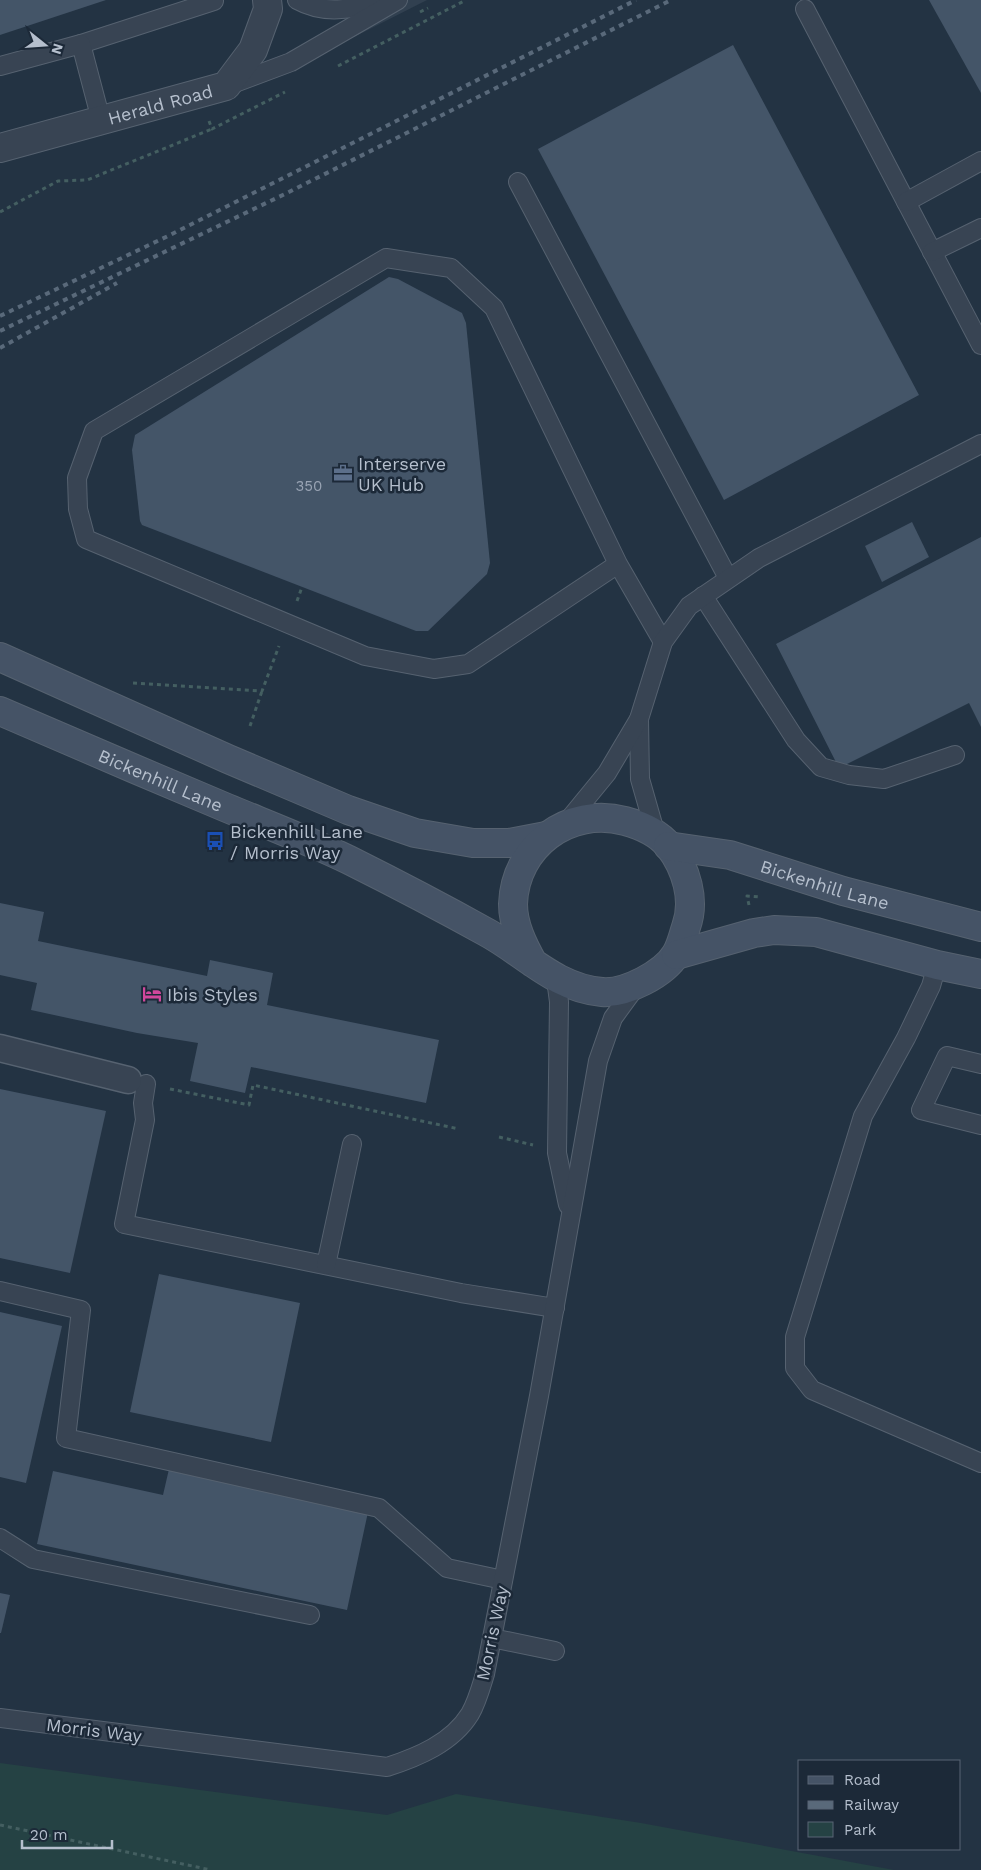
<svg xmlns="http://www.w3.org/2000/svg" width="981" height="1870" viewBox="0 0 981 1870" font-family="'Work Sans',sans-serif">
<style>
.airport{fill:#314050}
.green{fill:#254244}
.building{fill:#445568}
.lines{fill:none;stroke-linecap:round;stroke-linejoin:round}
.service-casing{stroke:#566270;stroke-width:20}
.pedestrian-casing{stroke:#566270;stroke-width:29}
.tertiary-casing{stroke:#566270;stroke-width:30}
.secondary-casing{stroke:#566270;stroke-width:30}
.path{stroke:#445f61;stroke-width:3;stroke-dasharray:4 4;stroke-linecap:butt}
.service{stroke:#384453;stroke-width:18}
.pedestrian{stroke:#384453;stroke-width:26}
.tertiary{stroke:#384453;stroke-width:28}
.secondary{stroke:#455366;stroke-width:28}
.rail{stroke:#59697a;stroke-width:4;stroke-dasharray:5 5;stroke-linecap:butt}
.labels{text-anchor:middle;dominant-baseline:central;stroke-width:5;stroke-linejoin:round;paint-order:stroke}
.number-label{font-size:15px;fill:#99a4b4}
.street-label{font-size:18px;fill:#b5bfcd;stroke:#1c2938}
.poi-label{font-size:18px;fill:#b5bfcd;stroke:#1c2938;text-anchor:start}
</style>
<rect width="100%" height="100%" fill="#233343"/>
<path class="airport" d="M343 0H427L354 37Z"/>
<path class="green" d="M0 1763 387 1815 456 1794 641 1823 894 1870H0Z"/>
<g class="building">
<path d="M0 0H106L0 35Z"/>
<path d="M929 0H981V93Z"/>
<path d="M733 45 919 395 724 500 538 149Z"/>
<path d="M389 277 398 279 462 313 466 323 490 563 487 574 428 631H416L142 525 140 521 132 450 135 435Z"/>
<path d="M912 522 929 557 882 582 865 546Z"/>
<path d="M981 537V727L969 703 839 768 776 644Z"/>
<path d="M0 903 44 912 38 941 207 976 210 960 273 973 267 1005 439 1040 426 1103 251 1067 245 1093 190 1081 198 1043 137 1033 31 1010 37 983 0 975Z"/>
<path d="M0 1089 106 1111 70 1273 0 1258Z"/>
<path d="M159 1274 300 1303 271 1442 130 1412Z"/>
<path d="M0 1312 62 1326 26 1483 0 1477Z"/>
<path d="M169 1469 368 1512 347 1610 37 1544 53 1471 163 1495Z"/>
<path d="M0 1593 10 1595 1 1633H0Z"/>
</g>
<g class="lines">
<g class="service-casing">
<g id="service">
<path d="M297 0C324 15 352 10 380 0"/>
<path d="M805 9 981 345"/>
<path d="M81 44 214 1"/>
<path d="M0 66 81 44 101 120"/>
<path d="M227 86 291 62 398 0"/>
<path d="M518 182 728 578"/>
<path d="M906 202 981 161"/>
<path d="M932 252 981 228"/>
<path d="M618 564 494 308 451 268 386 258 94 431 77 478 78 509 86 539 365 656 434 669 468 664 618 564 663 642"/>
<path d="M703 596 796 740 821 767 849 775 884 779 955 755"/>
<path d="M639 719 640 779 656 835"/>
<path d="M566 823 607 773 639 719 663 642 689 606 759 558 981 444"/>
<path d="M937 965 931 986 906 1038 863 1116 795 1337V1368L812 1390 981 1463"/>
<path d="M556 979 559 1002 557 1153 568 1205"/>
<path d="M981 1064 947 1056 921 1110 981 1125"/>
<path d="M146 1084 143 1103 145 1120 124 1224 461 1293 555 1308"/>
<path d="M326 1265 352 1144"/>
<path d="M0 1291 81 1310 66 1438 379 1508 447 1568 503 1580"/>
<path d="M0 1538 33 1559 310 1615"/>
<path d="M492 1638 555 1651"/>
<path d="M0 1718 387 1767C418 1757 452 1743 470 1714 477 1702 481 1687 485 1674L539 1396 598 1061 613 1018 637 985"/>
</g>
</g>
<g class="pedestrian-casing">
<path id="pedestrian" d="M0 1048 128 1080"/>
</g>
<g class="tertiary-casing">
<g id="tertiary">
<path id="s1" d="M0 148 226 86 253 50 268 9 267 0"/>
</g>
</g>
<g class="secondary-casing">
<g id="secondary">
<path d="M0 657 228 759 348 810 415 833 473 843H509L546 836"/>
<path id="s2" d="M0 711C76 744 151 776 227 808 268 825 310 841 349 860 395 883 441 907 486 932 525 953 555 988 602 992 625 994 664 974 676 954 681 946 683 936 686 927 696 900 686 868 669 846 658 833 640 825 625 821 569 806 515 846 513 904 513 925 523 945 533 963"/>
<path id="s3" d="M668 846 730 855 843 891 981 927"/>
<path d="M676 955 754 933 774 930 816 932 937 965 981 974"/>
</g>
</g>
<g class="path">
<path d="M420 12 428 8"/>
<path d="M338 66 466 0"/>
<path d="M209 121 212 129 285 92"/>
<path d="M0 212 58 181 87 180 212 129"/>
<path d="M297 601 302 587"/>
<path d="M133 683 262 691 279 646"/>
<path d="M250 726 262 691"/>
<path d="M749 905 747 896 760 897"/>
<path d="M170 1089 249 1105 253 1085 459 1129"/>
<path d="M499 1137 533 1145"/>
<path d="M0 1825 211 1870"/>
</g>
<use href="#service" class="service"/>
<use href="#pedestrian" class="pedestrian"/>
<use href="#tertiary" class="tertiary"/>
<use href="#secondary" class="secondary"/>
<g class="rail">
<path d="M0 316 168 236 636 0"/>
<path d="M0 331 287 193 671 0"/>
<path d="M0 348 117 283"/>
</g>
</g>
<defs>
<g id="office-bare" transform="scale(1.5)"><path d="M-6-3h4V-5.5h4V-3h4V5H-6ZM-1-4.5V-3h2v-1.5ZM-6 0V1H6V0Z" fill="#5c6f8a" stroke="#1c2938" stroke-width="2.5" paint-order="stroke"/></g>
<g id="bus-bare" transform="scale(1.5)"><path d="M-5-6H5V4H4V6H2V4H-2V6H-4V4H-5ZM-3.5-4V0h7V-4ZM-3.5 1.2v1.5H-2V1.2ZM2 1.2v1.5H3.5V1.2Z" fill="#1a4fb4" stroke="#1c2938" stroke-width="2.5" paint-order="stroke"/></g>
<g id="hotel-bare" transform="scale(1.5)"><path d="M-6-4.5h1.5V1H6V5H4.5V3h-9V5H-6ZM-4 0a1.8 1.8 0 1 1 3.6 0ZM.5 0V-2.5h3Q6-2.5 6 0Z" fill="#d1479c" stroke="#1c2938" stroke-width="2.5" paint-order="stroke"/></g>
</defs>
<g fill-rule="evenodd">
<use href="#office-bare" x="343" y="473"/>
<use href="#bus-bare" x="215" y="841"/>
<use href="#hotel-bare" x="152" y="994"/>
</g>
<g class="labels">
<g class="number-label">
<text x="309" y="486">350</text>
</g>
<g class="street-label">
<text stroke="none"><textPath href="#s1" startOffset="166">Herald Road</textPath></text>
<text stroke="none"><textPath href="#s2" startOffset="175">Bickenhill Lane</textPath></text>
<text stroke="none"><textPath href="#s3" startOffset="162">Bickenhill Lane</textPath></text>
<text transform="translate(492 1633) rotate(-78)">Morris Way</text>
<text transform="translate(94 1730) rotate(7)">Morris Way</text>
</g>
<g class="poi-label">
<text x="358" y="463">Interserve<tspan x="358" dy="21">UK Hub</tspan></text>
<text x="230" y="831">Bickenhill Lane<tspan x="230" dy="21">/ Morris Way</tspan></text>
<text x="167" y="994">Ibis Styles</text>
</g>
</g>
<rect x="798" y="1760" width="162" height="90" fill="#1c2938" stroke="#596574"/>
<rect x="808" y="1776" width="25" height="8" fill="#455366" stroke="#596574"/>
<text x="844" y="1785" font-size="15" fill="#b5bfcd">Road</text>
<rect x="808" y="1801" width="25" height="8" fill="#59697a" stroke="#596574"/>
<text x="844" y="1810" font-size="15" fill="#b5bfcd">Railway</text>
<rect x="808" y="1822" width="25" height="15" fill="#254244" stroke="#596574"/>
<text x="844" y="1835" font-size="15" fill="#b5bfcd">Park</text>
<g transform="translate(45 45) rotate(107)" stroke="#1c2938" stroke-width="4" paint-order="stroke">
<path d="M0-4L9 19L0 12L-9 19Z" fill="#b5bfcd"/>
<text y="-8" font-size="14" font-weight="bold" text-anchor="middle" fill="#b5bfcd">N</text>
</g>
<path d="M22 1840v8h90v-8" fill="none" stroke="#b5bfcd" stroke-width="2.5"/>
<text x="30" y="1840" font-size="15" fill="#b5bfcd" stroke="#1c2938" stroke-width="4" paint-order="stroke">20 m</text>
</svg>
